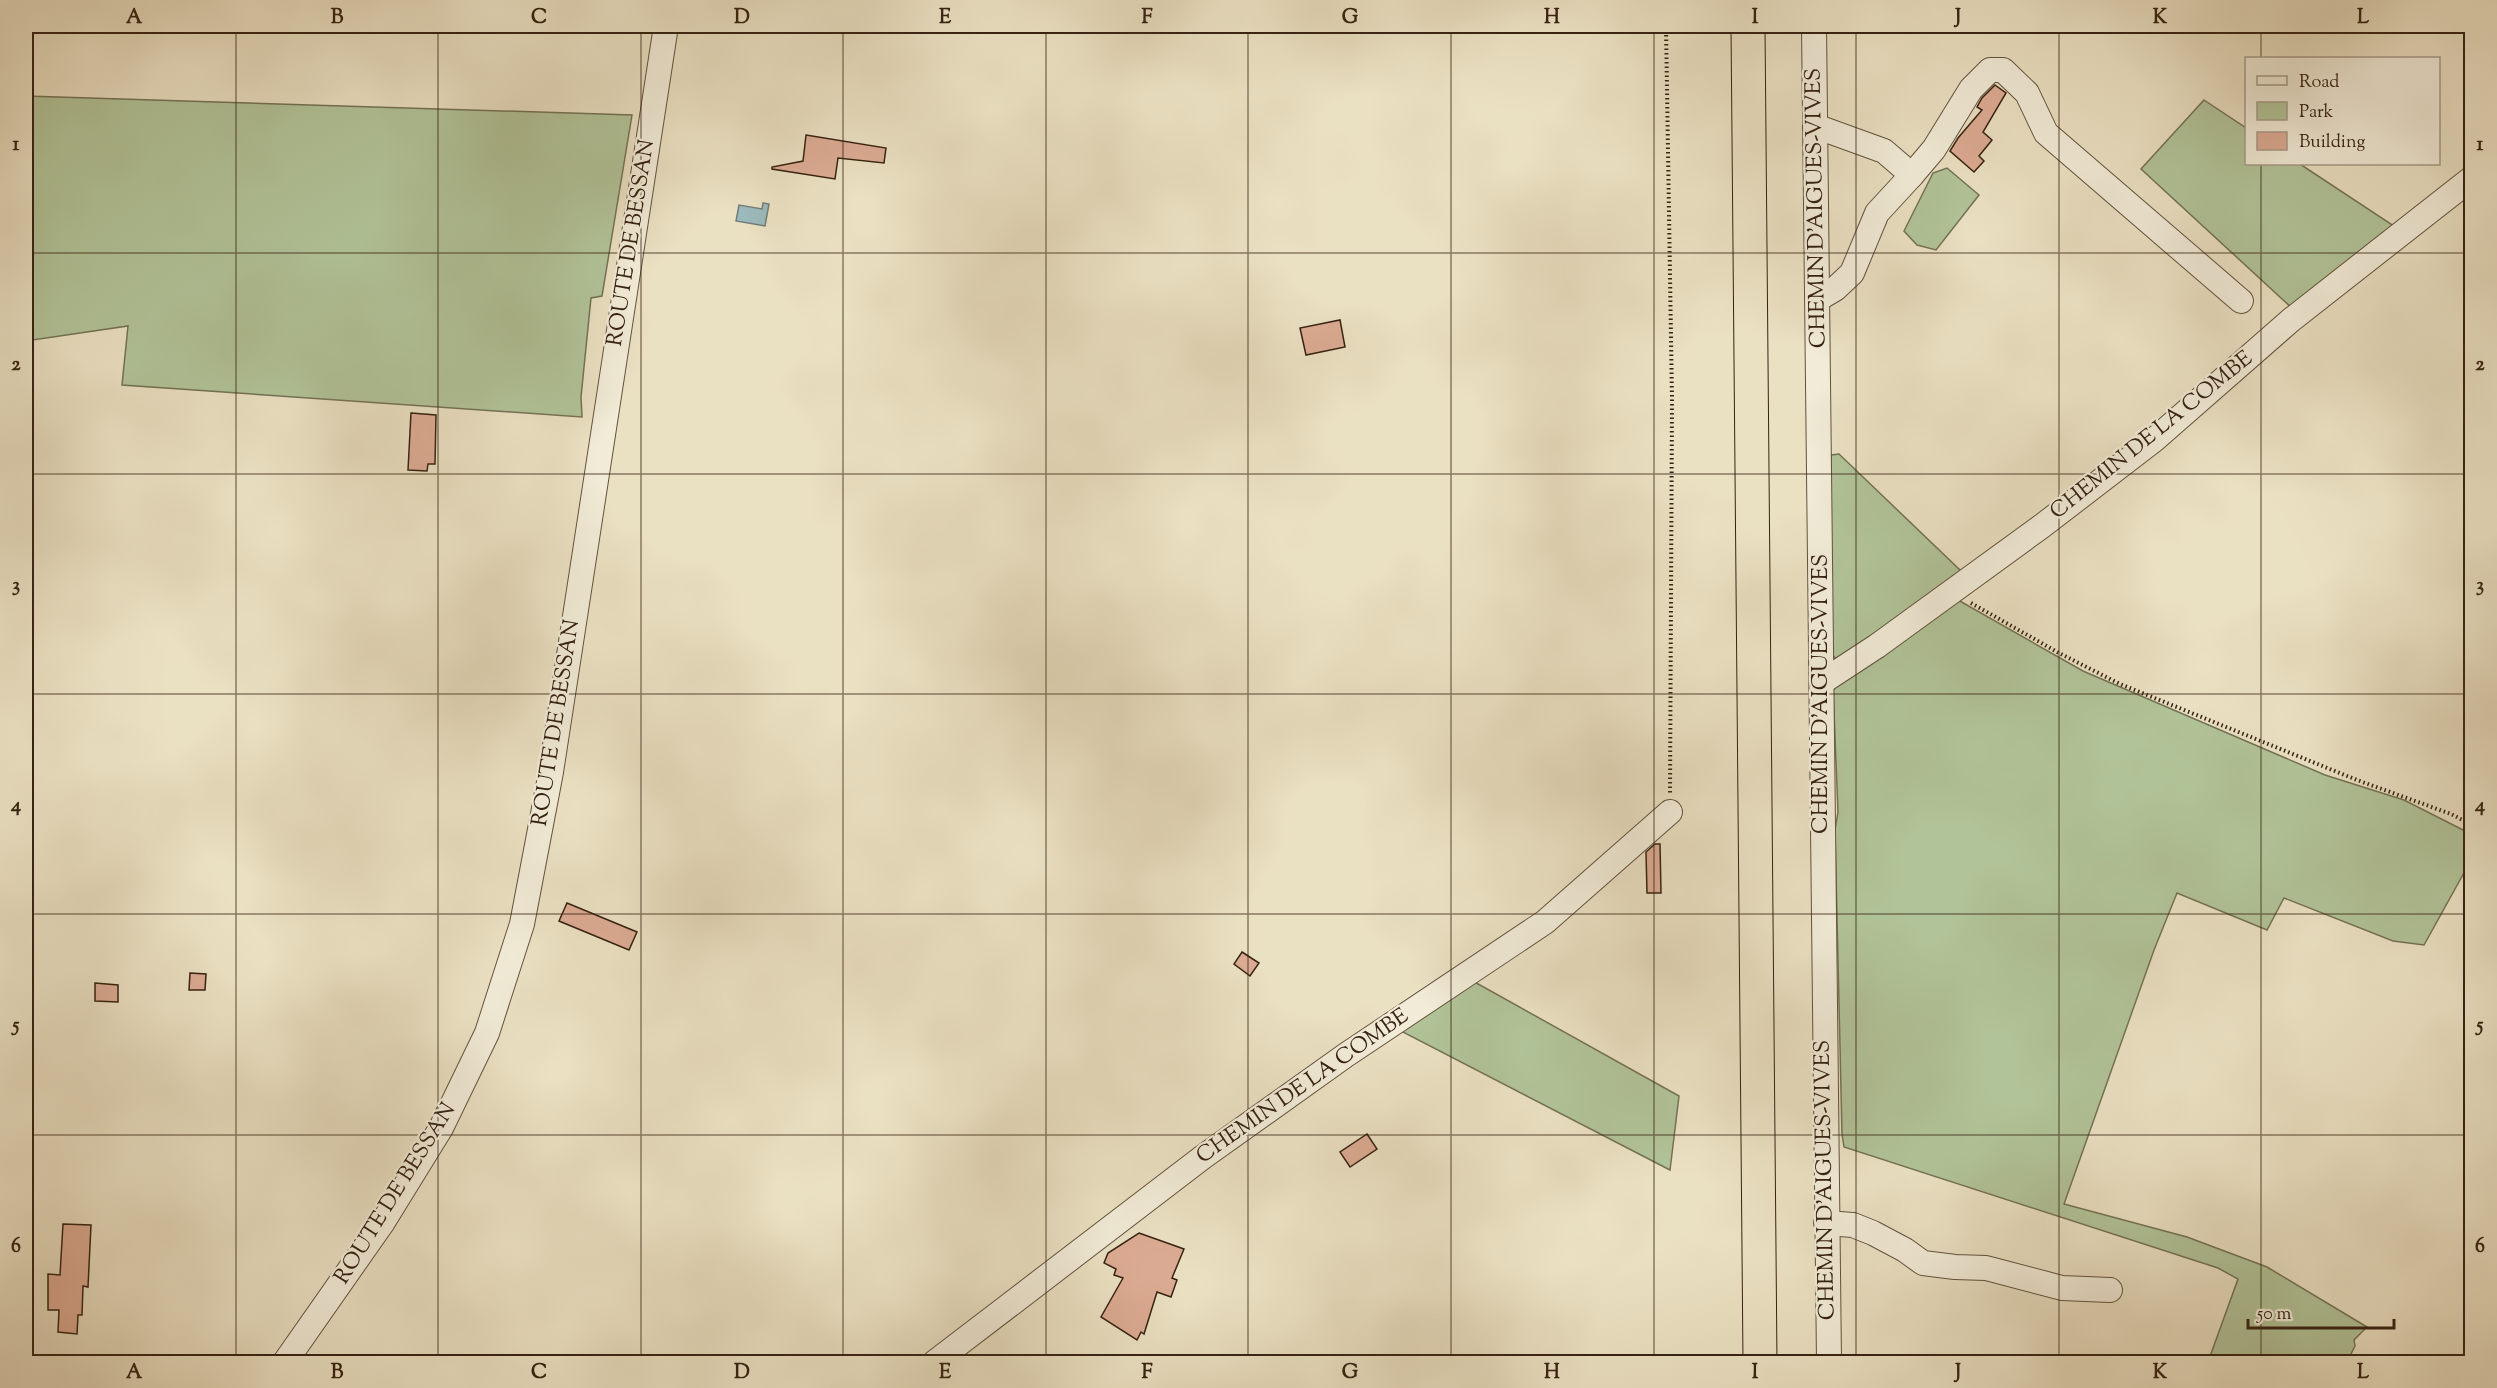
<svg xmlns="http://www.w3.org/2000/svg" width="2497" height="1388" viewBox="0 0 2497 1388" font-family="'Sorts Mill Goudy',serif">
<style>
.green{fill:#b1c398;stroke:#747255;stroke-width:1.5}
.water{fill:#9cbabd;stroke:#737d79;stroke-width:1.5}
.building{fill:#dcab93;stroke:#362212;stroke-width:1.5}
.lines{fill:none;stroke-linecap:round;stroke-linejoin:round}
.minor-casing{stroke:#63523e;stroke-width:26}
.highway-casing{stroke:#362212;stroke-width:35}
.path{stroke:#362212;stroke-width:4;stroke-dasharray:1.5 3;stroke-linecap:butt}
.minor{stroke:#f1ebd7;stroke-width:24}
.highway{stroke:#eae0c2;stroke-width:33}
.grid{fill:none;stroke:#362212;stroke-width:1.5;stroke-opacity:0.55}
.labels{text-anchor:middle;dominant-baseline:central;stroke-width:4.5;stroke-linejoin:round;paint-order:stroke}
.street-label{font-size:22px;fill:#362212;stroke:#f1ebd7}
.neatline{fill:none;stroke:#362212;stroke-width:2}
.grid-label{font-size:20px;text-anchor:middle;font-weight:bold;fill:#362212}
</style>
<rect width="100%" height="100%" fill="#eae0c2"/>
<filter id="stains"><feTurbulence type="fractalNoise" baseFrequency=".00333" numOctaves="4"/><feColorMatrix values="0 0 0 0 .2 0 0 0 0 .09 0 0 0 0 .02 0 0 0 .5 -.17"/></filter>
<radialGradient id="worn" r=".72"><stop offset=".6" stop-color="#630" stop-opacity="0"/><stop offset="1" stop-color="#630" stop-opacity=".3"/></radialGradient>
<g class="green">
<path d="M26 96 632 115 602 296 591 298 581 397 582 417 122 385 128 326 26 341Z"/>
<path d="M2204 100 2246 128V164H2300L2397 228 2294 310 2141 169Z"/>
<path d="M1947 168 1979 195 1936 250 1917 245 1904 231 1933 173Z"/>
<path d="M1839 454 1961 571 1848 657 1835 658 1828 649 1831 455Z"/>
<path d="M1958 600 2083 671 2325 775 2404 800 2471 834V860L2424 945 2393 941 2284 898 2267 930 2177 893 2154 950 2064 1204 2187 1237 2267 1267 2367 1327 2354 1340 2355 1346 2347 1362H2208L2238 1279 2218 1268 1844 1147 1842 1134 1835 830 1838 812 1833 687Z"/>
<path d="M1471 980 1679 1096 1670 1170 1397 1029Z"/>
</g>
<path class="water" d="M763 203 769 204 765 226 736 221 739 205 762 209Z"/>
<g class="building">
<path d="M1995 85 2006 93 1983 132 1992 140 1979 156 1984 161 1974 172 1950 151 1958 138 1982 110 1977 107 1982 98Z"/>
<path d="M806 135 886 148 884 163 838 158 835 179 772 169V167L803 161Z"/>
<path d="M1340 320 1345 347 1306 355 1300 328Z"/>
<path d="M411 413 436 415 435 464H428L427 471 408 470Z"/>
<path d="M1655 844H1660L1661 893H1647L1646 852Z"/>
<path d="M567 903 637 932 629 950 559 921Z"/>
<path d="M1242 952 1259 963 1250 976 1234 964Z"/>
<path d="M190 973 206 974 205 990H189Z"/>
<path d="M95 983 118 985V1002L95 1001Z"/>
<path d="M1367 1134 1377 1149 1350 1167 1340 1152Z"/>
<path d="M63 1224 91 1225 88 1287 83 1286 82 1315H78L77 1334 58 1332 59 1310H48V1274L60 1275Z"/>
<path d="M1139 1233 1184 1249 1172 1278 1177 1280 1171 1297 1157 1292 1144 1334 1141 1332 1137 1340 1101 1317 1123 1278 1114 1275 1116 1269 1104 1263 1108 1253Z"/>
</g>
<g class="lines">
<g class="minor-casing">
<g id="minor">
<path d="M1814 26 1829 1362"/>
<path d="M1815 126 1884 151 1912 175 1934 149 1971 89 1990 70H2003L2027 93 2046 133 2241 301"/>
<path d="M1818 299 1835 289 1852 273 1877 213 1912 175"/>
<path d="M1822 682 1877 646 2042 526 2154 440 2291 320 2472 178"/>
<path d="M1826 1223 1853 1225 1873 1233 1905 1250 1923 1263 1955 1267 1986 1268 2062 1288 2110 1290"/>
<path d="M285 1362 383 1222 441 1128 487 1033 522 924 551 772 666 26"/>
<path d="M935 1362 1203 1157 1346 1055 1545 922 1670 812"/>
</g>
</g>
<g class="highway-casing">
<path id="highway" d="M1748 26 1760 1362"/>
</g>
<g class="path">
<path d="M1666 26 1672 400 1670 794"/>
<path d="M1971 603 2059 653 2120 684 2357 780 2451 814 2472 825"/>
</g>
<use href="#minor" class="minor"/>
<use href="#highway" class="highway"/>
</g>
<path class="grid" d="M236 26V1362M438 26V1362M641 26V1362M843 26V1362M1046 26V1362M1248 26V1362M1451 26V1362M1654 26V1362M1856 26V1362M2059 26V1362M2261 26V58M2261 164V1362M26 253H2472M26 474H2472M26 694H2472M26 914H2472M26 1135H2472"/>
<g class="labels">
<g class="street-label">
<text transform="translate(1817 208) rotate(-91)">CHEMIN D'AIGUES-VIVES</text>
<text transform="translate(632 243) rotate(-81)">ROUTE DE BESSAN</text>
<text transform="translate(2152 436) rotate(-39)">CHEMIN DE LA COMBE</text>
<text transform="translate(1822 694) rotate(-90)">CHEMIN D'AIGUES-VIVES</text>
<text transform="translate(557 723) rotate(-81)">ROUTE DE BESSAN</text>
<text transform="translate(1303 1087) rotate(-35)">CHEMIN DE LA COMBE</text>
<text transform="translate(1826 1180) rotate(-91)">CHEMIN D'AIGUES-VIVES</text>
<text transform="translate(396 1194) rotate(-58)">ROUTE DE BESSAN</text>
</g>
</g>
<rect width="2497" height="1388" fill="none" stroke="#eae0c2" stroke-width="66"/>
<rect x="2245" y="57" width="195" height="108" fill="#f1ebd7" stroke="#a69b88" stroke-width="1.5"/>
<rect x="2257" y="76" width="30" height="9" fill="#f1ebd7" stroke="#a69b88" stroke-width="1.5"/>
<text x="2299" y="87" font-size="18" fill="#362212">Road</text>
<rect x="2257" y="102" width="30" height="18" fill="#b1c398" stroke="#a69b88" stroke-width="1.5"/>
<text x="2299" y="117" font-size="18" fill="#362212">Park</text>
<rect x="2257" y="132" width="30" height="18" fill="#dcab93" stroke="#a69b88" stroke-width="1.5"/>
<text x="2299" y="147" font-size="18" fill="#362212">Building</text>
<path d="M2248 1319v9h146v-9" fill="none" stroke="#362212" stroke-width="3"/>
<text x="2257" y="1319" font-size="18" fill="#362212" stroke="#f1ebd7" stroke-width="4.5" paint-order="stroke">50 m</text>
<rect x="33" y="33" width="2431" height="1322" class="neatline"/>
<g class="grid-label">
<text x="134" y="23">A</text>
<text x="337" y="23">B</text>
<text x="539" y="23">C</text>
<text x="742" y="23">D</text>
<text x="945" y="23">E</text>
<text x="1147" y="23">F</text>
<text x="1350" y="23">G</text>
<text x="1552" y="23">H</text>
<text x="1755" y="23">I</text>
<text x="1958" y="23">J</text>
<text x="2160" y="23">K</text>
<text x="2363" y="23">L</text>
<text x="16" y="150">1</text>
<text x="2480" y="150">1</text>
<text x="16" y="370">2</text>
<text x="2480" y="370">2</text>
<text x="16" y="591">3</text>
<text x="2480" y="591">3</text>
<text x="16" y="811">4</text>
<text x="2480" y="811">4</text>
<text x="16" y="1031">5</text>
<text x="2480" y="1031">5</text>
<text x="16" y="1252">6</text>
<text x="2480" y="1252">6</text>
<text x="134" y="1378">A</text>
<text x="337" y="1378">B</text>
<text x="539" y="1378">C</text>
<text x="742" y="1378">D</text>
<text x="945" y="1378">E</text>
<text x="1147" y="1378">F</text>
<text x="1350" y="1378">G</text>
<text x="1552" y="1378">H</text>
<text x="1755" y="1378">I</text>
<text x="1958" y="1378">J</text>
<text x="2160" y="1378">K</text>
<text x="2363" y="1378">L</text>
</g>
<rect width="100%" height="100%" filter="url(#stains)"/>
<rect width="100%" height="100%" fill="url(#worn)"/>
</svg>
